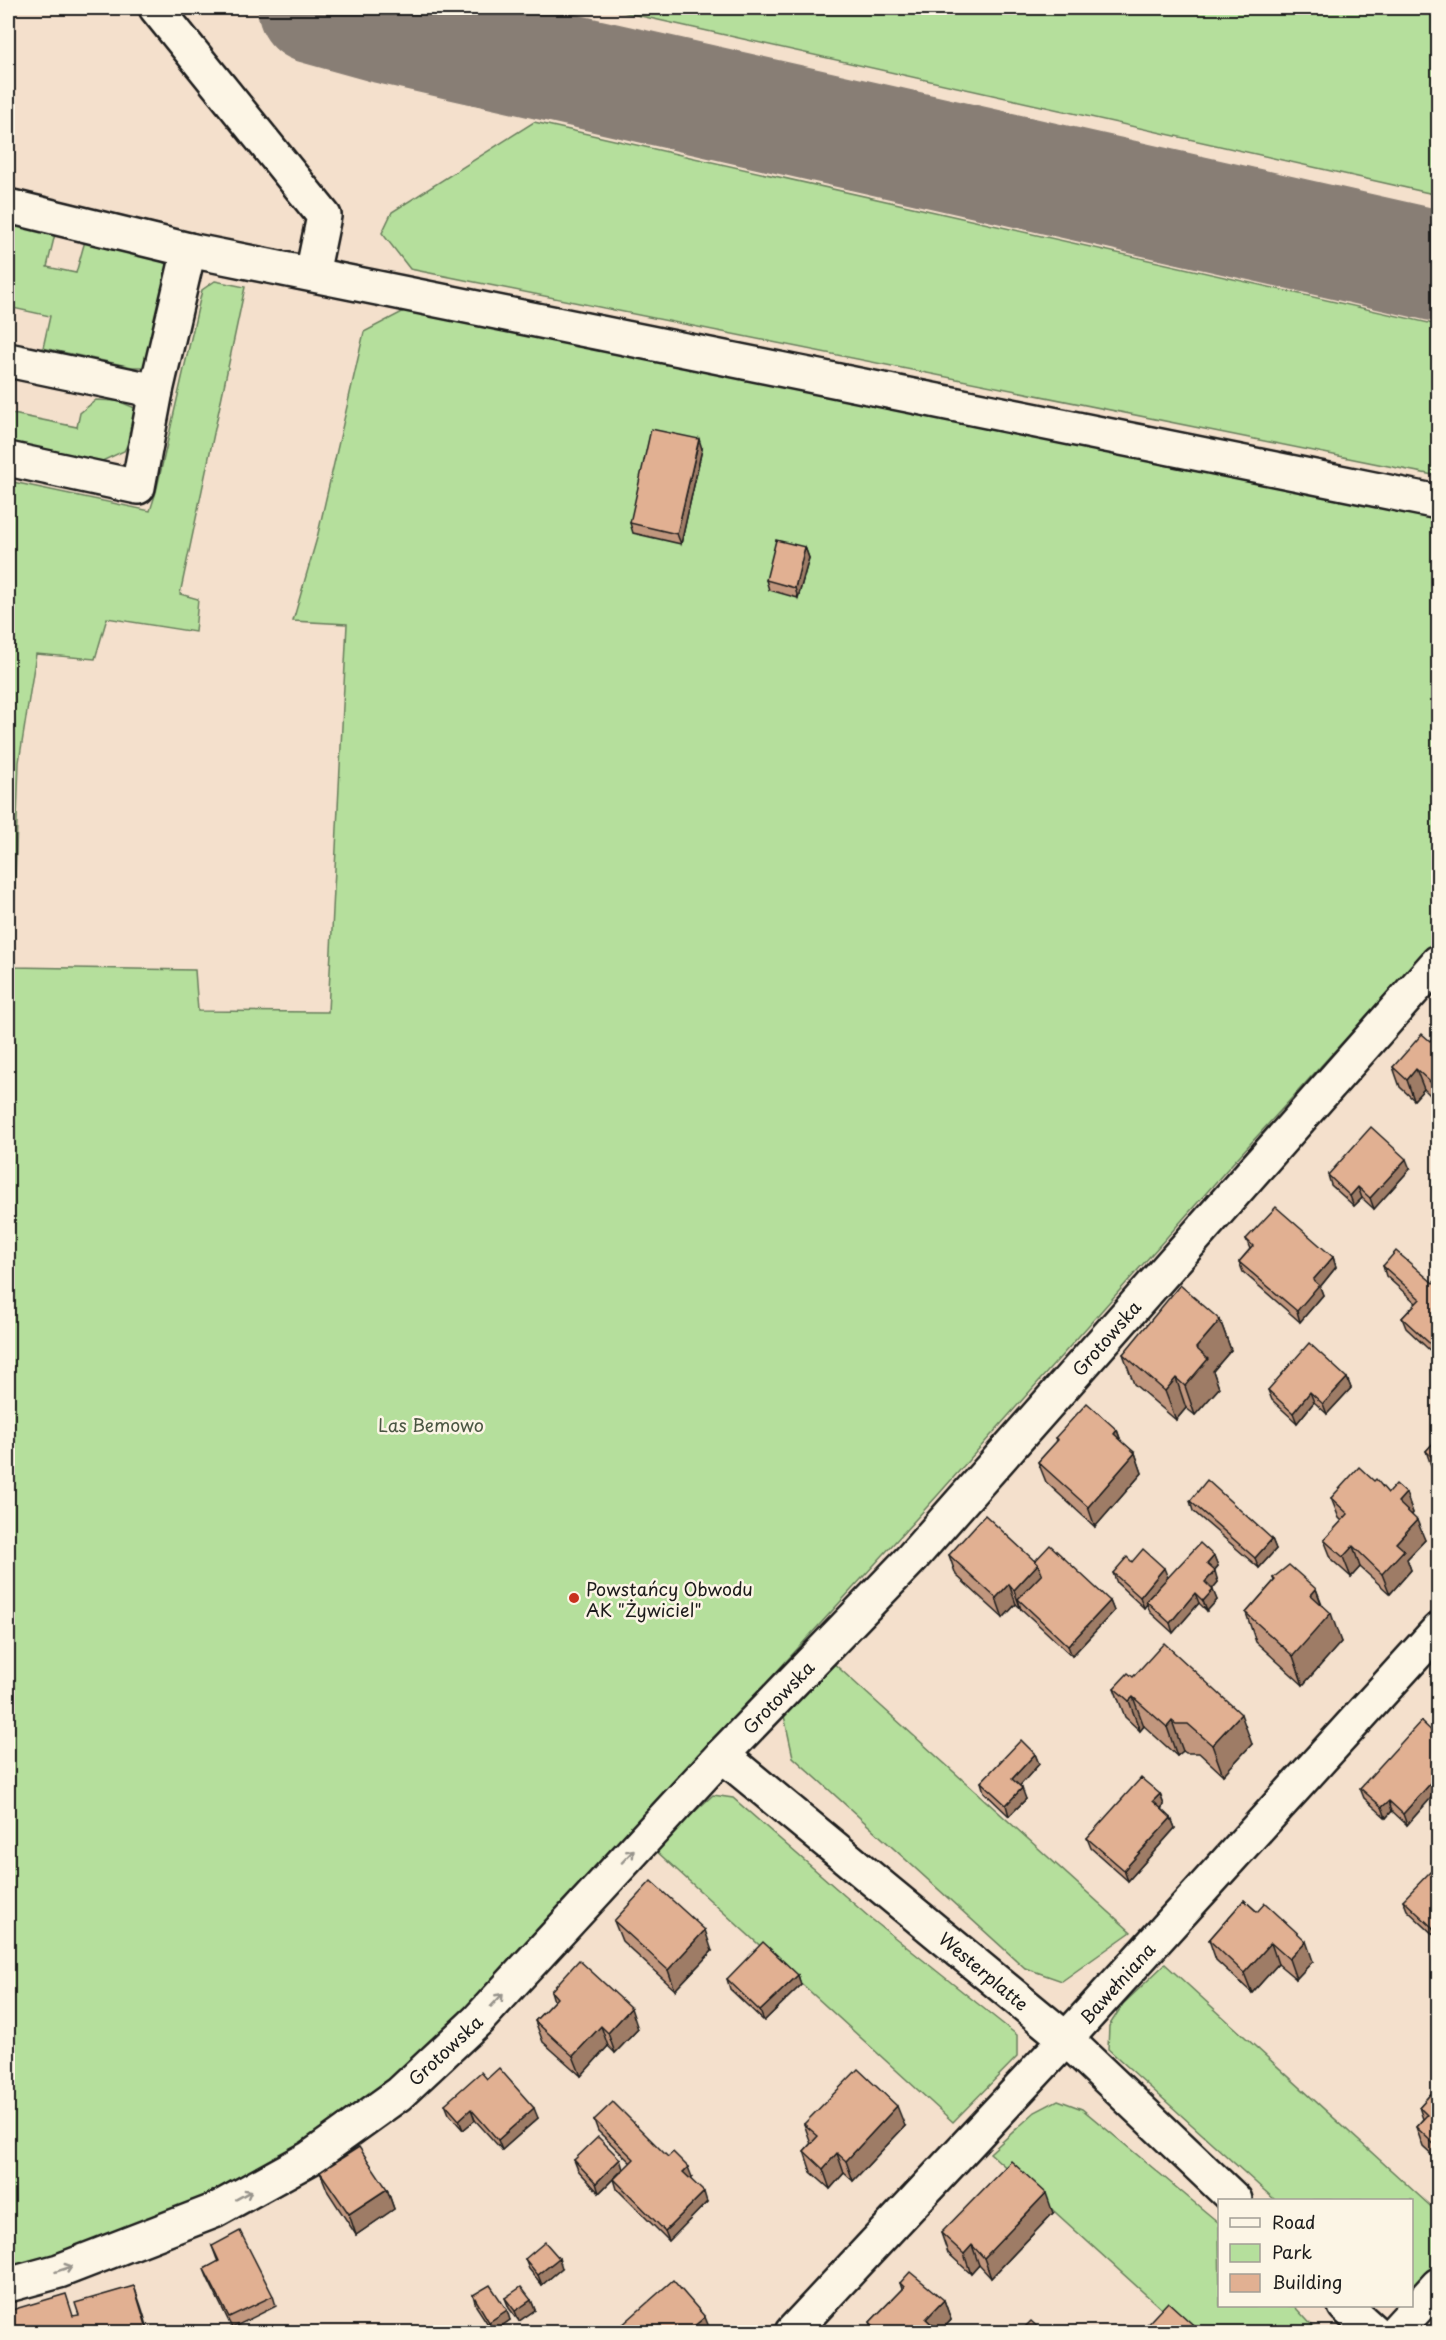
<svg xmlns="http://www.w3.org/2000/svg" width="1446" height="2340" viewBox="0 0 1446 2340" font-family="'Playpen Sans',sans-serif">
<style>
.green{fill:#b5df9c;stroke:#687e5c;stroke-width:1.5}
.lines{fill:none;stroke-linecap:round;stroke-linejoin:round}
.taxiway{stroke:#887e74;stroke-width:111}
.minor-casing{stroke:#1c1c1c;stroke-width:38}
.minor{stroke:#fcf5e5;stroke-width:33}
.wall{fill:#c2977e;stroke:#1c1c1c;stroke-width:1.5}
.shaded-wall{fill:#9e7b66;stroke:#1c1c1c;stroke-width:1.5}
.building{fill:#e1b092;stroke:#1c1c1c;stroke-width:1.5}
.oneway{stroke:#97938b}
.poi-dot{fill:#c8321e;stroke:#fcf5e5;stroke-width:2}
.labels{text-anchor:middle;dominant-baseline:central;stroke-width:5;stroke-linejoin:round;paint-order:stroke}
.street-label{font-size:18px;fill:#1c1c1c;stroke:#fcf5e5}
.park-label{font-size:18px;fill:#4a5642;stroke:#fcf5e5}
.poi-label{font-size:18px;fill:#1c1c1c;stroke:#fcf5e5;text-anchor:start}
</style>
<rect width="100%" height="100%" fill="#f4e0cc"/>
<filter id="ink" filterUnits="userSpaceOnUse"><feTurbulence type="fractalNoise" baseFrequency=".0167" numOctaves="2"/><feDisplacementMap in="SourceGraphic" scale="12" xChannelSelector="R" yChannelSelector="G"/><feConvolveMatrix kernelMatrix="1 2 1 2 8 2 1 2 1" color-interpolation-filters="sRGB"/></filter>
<g filter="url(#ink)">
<g class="green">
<path d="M605 8H1438V195Z"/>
<path d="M534 122 1438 325V476L410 269 382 233 392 212Z"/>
<path d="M8 223 55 234 47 267 76 273 85 241 157 259 168 265 171 278 154 357 143 367H132L43 348 50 316 8 307Z"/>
<path d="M215 281 245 287 180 594 198 599 195 632 107 618 95 659 36 654 19 762 12 967 195 970 198 1011 328 1012 347 624 293 621 317 538 364 332 408 309 1438 519V937L1231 1165 937 1496 442 2038C366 2101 288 2164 197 2204 137 2231 69 2250 8 2272V481L150 511 156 492 202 290Z"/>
<path d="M96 400 118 401 135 408 139 416 135 431 124 451 98 463 8 448V413L77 427 80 413Z"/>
<path d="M830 1660 1131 1932 1062 1981 1025 1968 793 1757 783 1711Z"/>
<path d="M713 1795 733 1798 869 1917 1017 2035V2057L953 2122 654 1849Z"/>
<path d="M1165 1964 1438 2213V2266L1412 2291V2200H1275L1108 2049 1109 2026 1123 2004Z"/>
<path d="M1058 2100 1082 2109 1219 2223 1220 2306H1294L1318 2332H1187L990 2153 1035 2112Z"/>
</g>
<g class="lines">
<path class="taxiway" d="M313 8 385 28 1438 266"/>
<g class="minor-casing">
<g id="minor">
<path d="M156 8 324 216 312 274"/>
<path d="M8 206 189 250 1438 502"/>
<path d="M8 360 156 391"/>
<path d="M8 459 138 487 156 391 189 250"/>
<path d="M722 1755 1066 2039 1235 2200"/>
<path d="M8 2285 59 2271 214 2211 310 2158 399 2094 478 2020 722 1755 910 1560 1438 962"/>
<path d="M1345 2306 1374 2332"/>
<path d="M792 2332 1066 2039 1438 1630"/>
<path d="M1395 2332 1438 2285"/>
</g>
</g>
<use href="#minor" class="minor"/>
</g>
<g class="wall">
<path d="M702 449 681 544 633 533 630 523Z"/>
<path d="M805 547 809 558 798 598 769 590 766 580Z"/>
<path d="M1438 1032V1103L1424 1089 1414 1100 1400 1087 1393 1067 1430 1041Z"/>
<path d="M1410 1169 1374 1209 1362 1198 1354 1206 1331 1185 1328 1175Z"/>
<path d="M1246 1239 1333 1257 1336 1267 1320 1287 1323 1295 1300 1322 1243 1272 1239 1262 1250 1249Z"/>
<path d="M1383 1266 1433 1283H1438V1358L1406 1328 1402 1318 1416 1303 1386 1276Z"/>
<path d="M1220 1320 1231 1350 1213 1371 1219 1388 1195 1415 1186 1408 1176 1420 1134 1384 1123 1354Z"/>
<path d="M1347 1378 1351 1388 1327 1414 1314 1402 1297 1423 1272 1400 1268 1390Z"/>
<path d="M1117 1430 1121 1441 1135 1453 1142 1473 1095 1527 1046 1482 1038 1462 1057 1441 1055 1438Z"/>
<path d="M1438 1438V1476L1433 1471 1426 1451Z"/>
<path d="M1388 1493H1406L1413 1513 1412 1515 1425 1540 1407 1559 1411 1570 1390 1594 1360 1567 1351 1577 1332 1560 1324 1540 1342 1521 1339 1518 1331 1498Z"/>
<path d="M1190 1501 1272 1539 1276 1549 1259 1568 1193 1511Z"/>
<path d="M949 1555 1035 1561 1110 1601 1114 1611 1072 1656 1016 1604 1003 1618 956 1575Z"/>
<path d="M1214 1556 1218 1566 1214 1571 1218 1582 1212 1589 1217 1600 1207 1611 1199 1603 1173 1633 1150 1612 1147 1604 1144 1608 1117 1583 1113 1573 1132 1562 1168 1578Z"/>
<path d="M1273 1578 1316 1589 1322 1604 1341 1642 1303 1685 1256 1642 1246 1613 1274 1581Z"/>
<path d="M1133 1677 1252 1744 1223 1775 1199 1753H1186L1183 1751 1177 1756 1144 1726 1140 1731 1125 1717 1114 1688Z"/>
<path d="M1438 1737V1790L1407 1825 1392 1811 1386 1818 1364 1798 1360 1788Z"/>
<path d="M1035 1754 1039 1764 1019 1786 1026 1799 1009 1816 984 1792 981 1782Z"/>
<path d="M1160 1794 1164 1805 1161 1808 1171 1818 1175 1828 1128 1881 1091 1848 1087 1838Z"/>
<path d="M1438 1880V1936L1437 1938 1407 1910 1403 1900Z"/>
<path d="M1244 1900 1313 1961 1296 1979 1278 1964 1252 1993 1216 1960 1209 1940Z"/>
<path d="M614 1921 712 1951 675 1990 622 1941Z"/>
<path d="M798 1975 801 1985 764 2021 730 1989 727 1979Z"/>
<path d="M551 1991 638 2029 615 2053 608 2046 581 2076 543 2042 535 2021 554 2001Z"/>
<path d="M487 2079 538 2118 502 2150 475 2120 463 2130 449 2114 445 2104Z"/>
<path d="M1438 2086V2161L1423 2147 1416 2127 1423 2119 1419 2107Z"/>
<path d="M594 2120 692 2177 690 2179 707 2202 669 2241 617 2189 614 2179 631 2163 598 2131Z"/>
<path d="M804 2124 905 2126 853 2181 844 2173 830 2189 811 2172 804 2151 811 2143Z"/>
<path d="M574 2160 623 2169 599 2193 578 2170Z"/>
<path d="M320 2172 387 2189 394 2209 356 2235 328 2192Z"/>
<path d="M1053 2213 991 2278 979 2265 971 2274 948 2253 941 2233Z"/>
<path d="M212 2246 273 2296 276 2306 232 2328 208 2279 204 2269 218 2262Z"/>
<path d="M525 2259 562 2268 542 2285 529 2269Z"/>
<path d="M900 2283 944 2300 951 2320 940 2332H874L870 2322 902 2289Z"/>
<path d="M473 2295 510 2320 493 2332 476 2306Z"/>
<path d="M505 2298 531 2300 535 2310 519 2321 509 2308Z"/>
</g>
<g class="shaded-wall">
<path d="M699 439 702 449 681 544 677 534Z"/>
<path d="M805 547 809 558 798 598 795 588Z"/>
<path d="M1416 1069 1424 1089 1414 1100 1407 1080Z"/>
<path d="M1406 1159 1410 1169 1374 1209 1370 1198Z"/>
<path d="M1358 1187 1362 1198 1354 1206 1350 1196Z"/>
<path d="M1333 1257 1336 1267 1320 1287 1323 1295 1300 1322 1297 1311 1313 1280Z"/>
<path d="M1220 1320 1231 1350 1213 1371 1219 1388 1195 1415 1185 1386 1196 1348Z"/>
<path d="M1176 1378 1186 1408 1176 1420 1165 1391Z"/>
<path d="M1347 1378 1351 1388 1327 1414 1323 1404Z"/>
<path d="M1310 1392 1314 1402 1297 1423 1293 1413Z"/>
<path d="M1117 1430 1124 1450 1114 1434Z"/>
<path d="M1135 1453 1142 1473 1095 1527 1088 1507Z"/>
<path d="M1406 1493 1413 1513 1405 1522 1398 1502Z"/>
<path d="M1417 1520 1425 1540 1407 1559 1411 1570 1390 1594 1382 1574 1396 1543Z"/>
<path d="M1272 1539 1276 1549 1259 1568 1255 1558Z"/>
<path d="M1353 1546 1360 1567 1351 1577 1343 1557Z"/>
<path d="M1214 1556 1218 1566 1210 1575 1207 1564Z"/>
<path d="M1038 1564 1046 1584 1018 1599 1021 1610 1014 1590Z"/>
<path d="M1164 1568 1168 1578 1146 1601 1147 1604 1144 1608 1140 1597Z"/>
<path d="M1215 1571 1218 1582 1209 1593 1205 1582Z"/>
<path d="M1009 1584 1016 1604 1003 1618 996 1598Z"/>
<path d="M1316 1589 1326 1617 1331 1613 1341 1642 1303 1685 1293 1656 1311 1595Z"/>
<path d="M1213 1590 1217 1600 1207 1611 1203 1601Z"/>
<path d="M1195 1593 1199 1603 1173 1633 1170 1623Z"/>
<path d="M1110 1601 1114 1611 1072 1656 1068 1646Z"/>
<path d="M1133 1697 1144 1726 1140 1731 1129 1701Z"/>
<path d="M1241 1714 1252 1744 1223 1775 1212 1745Z"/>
<path d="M1172 1721 1183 1751 1177 1756 1167 1727Z"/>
<path d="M1035 1754 1039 1764 1016 1790 1012 1779Z"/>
<path d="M1438 1775V1790L1407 1825 1403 1814Z"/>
<path d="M1022 1788 1026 1799 1009 1816 1006 1805Z"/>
<path d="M1160 1794 1164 1805 1157 1812 1153 1801Z"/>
<path d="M1389 1801 1392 1811 1386 1818 1382 1807Z"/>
<path d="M1171 1818 1175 1828 1128 1881 1124 1870Z"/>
<path d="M1438 1922V1936L1437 1938 1433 1928Z"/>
<path d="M705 1930 712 1951 675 1990 668 1970Z"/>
<path d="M1306 1941 1313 1961 1296 1979 1289 1959Z"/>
<path d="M1271 1943 1278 1964 1252 1993 1244 1973Z"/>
<path d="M798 1975 801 1985 764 2021 760 2011Z"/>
<path d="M631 2008 638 2029 615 2053 608 2033Z"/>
<path d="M601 2026 608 2046 581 2076 573 2056Z"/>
<path d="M897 2106 905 2126 853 2181 846 2161Z"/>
<path d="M534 2108 538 2118 502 2150 498 2140Z"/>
<path d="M471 2109 475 2120 463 2130 459 2120Z"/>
<path d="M837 2153 844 2173 830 2189 823 2169Z"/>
<path d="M620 2159 623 2169 599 2193 596 2183Z"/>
<path d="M688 2167 692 2177 687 2182 683 2172Z"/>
<path d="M387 2189 394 2209 356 2235 349 2214Z"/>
<path d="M704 2192 707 2202 669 2241 665 2231Z"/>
<path d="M1046 2193 1053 2213 991 2278 984 2258Z"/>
<path d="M972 2245 979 2265 971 2274 964 2254Z"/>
<path d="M559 2258 562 2268 542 2285 538 2275Z"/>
<path d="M134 2286 141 2306 149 2332H148Z"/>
<path d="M531 2300 535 2310 519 2321 515 2311Z"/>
<path d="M944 2300 951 2320 940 2332 926 2319Z"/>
<path d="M507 2310 510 2320 493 2332 489 2322Z"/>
<path d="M705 2317 709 2327 703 2332H687Z"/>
</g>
<g class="building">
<path d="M651 429 699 439 677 534 630 523Z"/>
<path d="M776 540 805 547 795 588 766 580Z"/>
<path d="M1438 1032V1089L1416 1069 1407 1080 1393 1067 1422 1034 1430 1041Z"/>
<path d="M1371 1127 1406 1159 1370 1198 1358 1187 1350 1196 1328 1175Z"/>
<path d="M1276 1207 1333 1257 1313 1280 1319 1285 1297 1311 1239 1262 1253 1246 1246 1239Z"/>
<path d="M1396 1251 1433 1283 1436 1280 1438 1283V1351L1402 1318 1420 1299 1383 1266Z"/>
<path d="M1180 1285 1220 1320 1196 1348 1208 1359 1185 1386 1176 1378 1165 1391 1123 1354Z"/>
<path d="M1309 1343 1347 1378 1323 1404 1310 1392 1293 1413 1268 1390Z"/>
<path d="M1087 1403 1117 1430 1114 1434 1135 1453 1088 1507 1038 1462 1058 1440 1055 1438Z"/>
<path d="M1438 1438V1463L1426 1451Z"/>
<path d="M1359 1467 1374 1481 1376 1479 1388 1493 1396 1484 1406 1493 1398 1502 1417 1520 1396 1543 1404 1550 1382 1574 1353 1546 1343 1557 1324 1540 1348 1514 1331 1498Z"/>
<path d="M1207 1480 1272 1539 1255 1558 1190 1501Z"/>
<path d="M985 1515 1038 1564 1014 1590 1009 1584 996 1598 949 1555Z"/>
<path d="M1200 1543 1214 1556 1207 1564 1215 1571 1205 1582 1213 1590 1203 1601 1195 1593 1170 1623 1146 1601Z"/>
<path d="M1050 1545 1110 1601 1068 1646 1018 1599 1042 1574 1038 1564 1035 1561Z"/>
<path d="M1143 1549 1164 1568 1140 1597 1113 1573 1127 1557 1132 1562Z"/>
<path d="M1289 1565 1316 1589 1311 1595 1331 1613 1293 1656 1246 1613 1275 1580 1273 1578Z"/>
<path d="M1164 1643 1241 1714 1212 1745 1188 1724H1176L1172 1721 1167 1727 1133 1697 1129 1701 1114 1688 1128 1673 1133 1677Z"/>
<path d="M1421 1721 1438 1737V1775L1403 1814 1389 1801 1382 1807 1360 1788Z"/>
<path d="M1021 1740 1035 1754 1012 1779 1022 1788 1006 1805 981 1782Z"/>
<path d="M1141 1778 1160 1794 1153 1801 1171 1818 1124 1870 1087 1838Z"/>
<path d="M1430 1872 1438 1880V1922L1433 1928 1403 1900Z"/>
<path d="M651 1881 705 1930 668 1970 614 1921Z"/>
<path d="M1244 1900 1257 1912 1265 1903 1306 1941 1289 1959 1271 1943 1244 1973 1209 1940Z"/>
<path d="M763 1942 798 1975 760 2011 727 1979Z"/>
<path d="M579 1960 631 2008 608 2033 601 2026 573 2056 535 2021 557 1998 551 1991Z"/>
<path d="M499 2068 534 2108 498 2140 471 2109 459 2120 445 2104 481 2072 487 2079Z"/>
<path d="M858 2069 897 2106 846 2161 837 2153 823 2169 804 2151 818 2136 804 2124Z"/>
<path d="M1438 2086V2148L1416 2127 1427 2115 1419 2107Z"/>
<path d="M613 2102 668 2157 673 2152 688 2167 683 2172 704 2192 665 2231 614 2179 634 2159 594 2120Z"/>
<path d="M598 2137 620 2159 596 2183 574 2160Z"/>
<path d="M359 2147 387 2189 349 2214 320 2172Z"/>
<path d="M1011 2161 1046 2193 984 2258 972 2245 964 2254 941 2233Z"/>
<path d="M240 2231 273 2296 229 2317 204 2269 219 2261 212 2246Z"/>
<path d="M545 2242 559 2258 538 2275 525 2259Z"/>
<path d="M910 2272 944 2300 926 2319 940 2332H879L870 2322 904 2287 900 2283Z"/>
<path d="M673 2280 705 2317 687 2332H625L620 2327Z"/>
<path d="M490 2285 507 2310 489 2322 473 2295Z"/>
<path d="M134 2286 148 2332H8V2311L66 2294 73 2316 79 2315 75 2303Z"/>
<path d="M521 2287 531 2300 515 2311 505 2298Z"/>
<path d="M1168 2302 1201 2332H1140Z"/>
<path d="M1031 2321 1043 2332H1020Z"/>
</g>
<defs><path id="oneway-shaft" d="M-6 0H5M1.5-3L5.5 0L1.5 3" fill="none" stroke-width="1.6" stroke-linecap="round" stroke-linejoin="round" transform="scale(1.5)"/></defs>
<g class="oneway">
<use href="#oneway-shaft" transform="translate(628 1856) rotate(-47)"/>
<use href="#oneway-shaft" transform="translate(497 2000) rotate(-47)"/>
<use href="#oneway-shaft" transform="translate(244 2195) rotate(-29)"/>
<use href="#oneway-shaft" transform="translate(64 2269) rotate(-19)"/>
</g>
</g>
<circle class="poi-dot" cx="574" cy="1598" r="6"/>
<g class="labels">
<g class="street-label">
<text transform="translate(1106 1338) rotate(-49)">Grotowska</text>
<text transform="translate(778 1697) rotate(-46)">Grotowska</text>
<text transform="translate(984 1971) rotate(40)">Westerplatte</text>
<text transform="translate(1117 1983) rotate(-48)">Bawełniana</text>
<text transform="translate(445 2050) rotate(-43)">Grotowska</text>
</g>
<g class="park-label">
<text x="431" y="1424">Las Bemowo</text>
</g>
<g class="poi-label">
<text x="586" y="1588">Powstańcy Obwodu<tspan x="586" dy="21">AK "Żywiciel"</tspan></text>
</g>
</g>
<rect width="1446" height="2340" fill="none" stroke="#fcf5e5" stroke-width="30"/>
<rect x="15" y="15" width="1416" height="2310" fill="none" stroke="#1c1c1c" stroke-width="2" filter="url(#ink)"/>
<rect x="1218" y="2199" width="195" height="108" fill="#fcf5e5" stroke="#a29e95" stroke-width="1.5"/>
<rect x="1230" y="2218" width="30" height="9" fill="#fcf5e5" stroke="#a29e95" stroke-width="1.5"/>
<text x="1272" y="2229" font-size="18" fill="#1c1c1c">Road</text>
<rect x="1230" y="2244" width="30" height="18" fill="#b5df9c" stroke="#a29e95" stroke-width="1.5"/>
<text x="1272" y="2259" font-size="18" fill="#1c1c1c">Park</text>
<rect x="1230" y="2274" width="30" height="18" fill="#e1b092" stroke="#a29e95" stroke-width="1.5"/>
<text x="1272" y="2289" font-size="18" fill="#1c1c1c">Building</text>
</svg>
